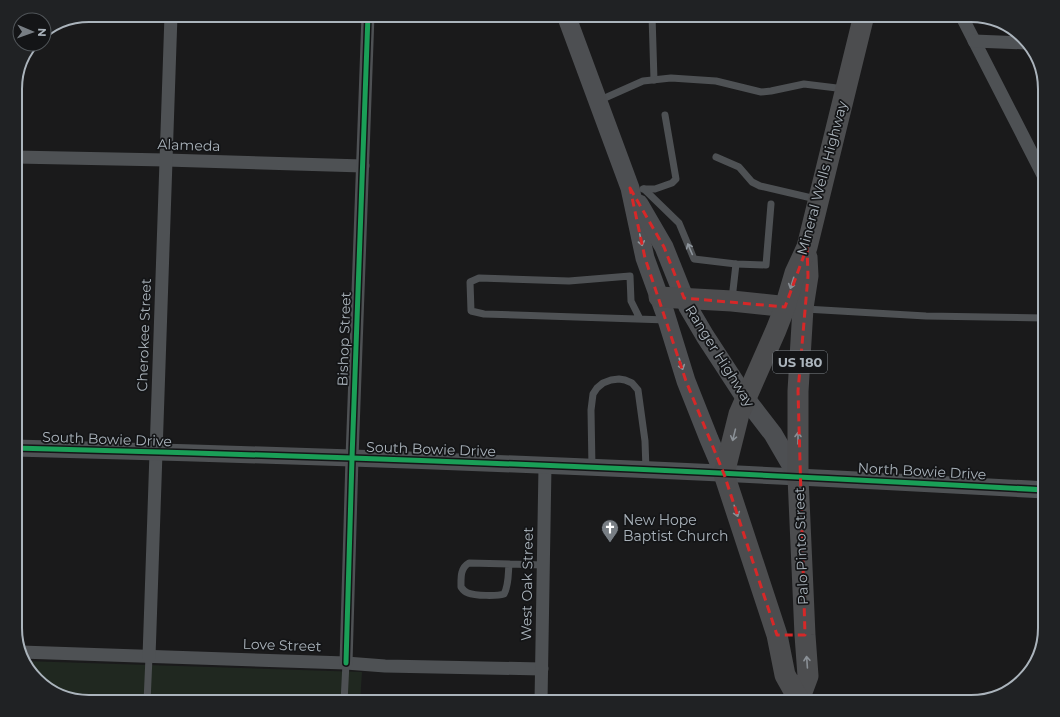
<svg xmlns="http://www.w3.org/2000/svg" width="1060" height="717" viewBox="0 0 1060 717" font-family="Montserrat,sans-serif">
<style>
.green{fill:#202820}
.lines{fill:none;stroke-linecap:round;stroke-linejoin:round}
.service{stroke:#4e5154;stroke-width:7}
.minor{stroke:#4e5154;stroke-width:13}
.tertiary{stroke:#4e5154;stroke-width:17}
.secondary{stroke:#4d4f52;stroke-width:19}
.primary{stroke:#4c4d4f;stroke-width:21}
.cycleway-casing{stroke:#141517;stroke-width:8}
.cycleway{stroke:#1a9f57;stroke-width:5}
.oneway{stroke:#8f969c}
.oneway2{stroke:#8f969d}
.oneway3{stroke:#8a9096}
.marked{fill:none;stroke:#d62828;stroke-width:3;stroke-dasharray:8 5;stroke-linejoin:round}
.labels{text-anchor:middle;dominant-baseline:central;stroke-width:3.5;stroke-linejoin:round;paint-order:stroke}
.shield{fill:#141517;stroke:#7e848a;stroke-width:1}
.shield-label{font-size:13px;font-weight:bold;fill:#abb4bc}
.street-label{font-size:14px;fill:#abb4bc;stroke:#141517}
.poi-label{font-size:14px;fill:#abb4bc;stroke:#141517;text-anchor:start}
.rim{fill:none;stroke:#abb4bc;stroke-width:2}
</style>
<rect width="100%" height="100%" fill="#1a1a1b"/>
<path class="green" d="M24 661 362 672 360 702H89L48 689 25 665Z"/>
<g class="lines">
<g class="service">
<path d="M652 15 654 80"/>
<path d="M598 101 643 81 671 78 716 81 761 92 771 91 804 84 845 89"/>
<path d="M716 157 739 167 752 182 760 186 816 199"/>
<path d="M643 189H655L672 183 676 179 665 115"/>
<path d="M644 189 679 223 694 259 736 264 766 265 771 204"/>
<path d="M732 299 736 264"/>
<path d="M805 309 926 316 1045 318"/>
<path d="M640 319 631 301 630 276 569 281 479 278 470 282 471 311 484 314 667 320"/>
<path d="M592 468 591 410 593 394 597 388 603 383 611 380 619 379 625 380 632 383 638 390 645 441 646 470"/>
<path d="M509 564C508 574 509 585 504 594 498 596 475 596 468 593 465 592 463 590 461 587 461 578 460 568 469 563L544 565"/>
<path d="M147 702 149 657"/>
<path d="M344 702 346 663"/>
</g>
<g class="minor">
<path d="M961 15 1045 179"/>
<path d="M974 41 1027 43"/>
<path d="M15 157 166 160 363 166"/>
<path d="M21 652 346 663 385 666 542 669"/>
<path d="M149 657 171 15"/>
<path d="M346 663 352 458 368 15"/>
<path d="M541 702 545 466"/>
</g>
<path class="tertiary" d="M15 448C127 451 240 454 352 458 583 466 814 477 1045 490"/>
<g class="secondary">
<path d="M566 15 630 188 645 258 665 313 686 381 709 439 724 474"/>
<path d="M639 204 664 247 688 307 705 336 746 399 773 434 798 477"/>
</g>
<g class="primary">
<path d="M659 297 732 301 798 308"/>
<path d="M799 700 808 676 805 635 798 477V391L803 308 808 276 807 257"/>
<path d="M799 702V700L785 675 777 635 724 474 739 414 776 330 785 307 795 273 807 247 864 15"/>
</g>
<g class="cycleway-casing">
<g id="cycleway">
<path d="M15 448C127 451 240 454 352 458 583 466 814 477 1045 490"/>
<path d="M346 663 352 458 368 15"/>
</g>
</g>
<use href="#cycleway" class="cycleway"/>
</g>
<defs><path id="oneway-shaft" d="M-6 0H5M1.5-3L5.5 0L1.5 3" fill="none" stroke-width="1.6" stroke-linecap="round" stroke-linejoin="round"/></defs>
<g class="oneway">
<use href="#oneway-shaft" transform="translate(641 240) rotate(78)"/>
<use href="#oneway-shaft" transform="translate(681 364) rotate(72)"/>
</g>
<use class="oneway2" href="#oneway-shaft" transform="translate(690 249) rotate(-113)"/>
<g class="oneway3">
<use href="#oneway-shaft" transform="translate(792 283) rotate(107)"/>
<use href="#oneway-shaft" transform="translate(734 435) rotate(104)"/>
<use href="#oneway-shaft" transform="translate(798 438) rotate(-90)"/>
<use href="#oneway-shaft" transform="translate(736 511) rotate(72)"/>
<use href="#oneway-shaft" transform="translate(807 662) rotate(-94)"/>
</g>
<path class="marked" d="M630 188 664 247 684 298 785 307 807 247 808 276 798 391 805 635H777L724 474 686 381 645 258Z"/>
<defs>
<g id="church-pin" transform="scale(0.9)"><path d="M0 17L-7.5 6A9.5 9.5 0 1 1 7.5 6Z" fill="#787e84" stroke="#141517"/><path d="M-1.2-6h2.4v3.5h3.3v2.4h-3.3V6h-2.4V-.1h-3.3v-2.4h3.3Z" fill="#fff"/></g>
</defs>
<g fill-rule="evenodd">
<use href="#church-pin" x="610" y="528"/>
</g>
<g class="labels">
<rect class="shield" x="773" y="351" width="54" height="22" rx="3"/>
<g class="shield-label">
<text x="800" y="362">US 180</text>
</g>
<g class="street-label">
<text transform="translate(189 145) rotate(2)">Alameda</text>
<text transform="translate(822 178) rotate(-75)">Mineral Wells Highway</text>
<text transform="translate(144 335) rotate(-88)">Cherokee Street</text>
<text transform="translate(344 339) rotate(-88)">Bishop Street</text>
<text transform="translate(720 356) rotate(58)">Ranger Highway</text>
<text transform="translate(107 439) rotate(2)">South Bowie Drive</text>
<text transform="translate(431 449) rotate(2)">South Bowie Drive</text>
<text transform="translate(922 471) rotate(3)">North Bowie Drive</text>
<text transform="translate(801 546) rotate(-92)">Palo Pinto Street</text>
<text transform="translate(527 584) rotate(-89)">West Oak Street</text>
<text transform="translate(282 645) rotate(2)">Love Street</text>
</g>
<g class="poi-label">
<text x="623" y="520">New Hope<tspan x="623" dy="16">Baptist Church</tspan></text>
</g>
</g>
<path d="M0 0H1060V717H0ZM89 22H971A67 67 0 0 1 1038 89V628A67 67 0 0 1 971 695H89A67 67 0 0 1 22 628V89A67 67 0 0 1 89 22Z" fill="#202224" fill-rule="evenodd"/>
<path class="rim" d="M89 22H971A67 67 0 0 1 1038 89V628A67 67 0 0 1 971 695H89A67 67 0 0 1 22 628V89A67 67 0 0 1 89 22Z"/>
<g transform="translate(32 32) rotate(92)"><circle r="19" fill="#141517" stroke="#505559"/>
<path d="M0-3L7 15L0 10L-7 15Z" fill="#787e84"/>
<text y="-6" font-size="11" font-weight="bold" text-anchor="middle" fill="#abb4bc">N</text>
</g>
</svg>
